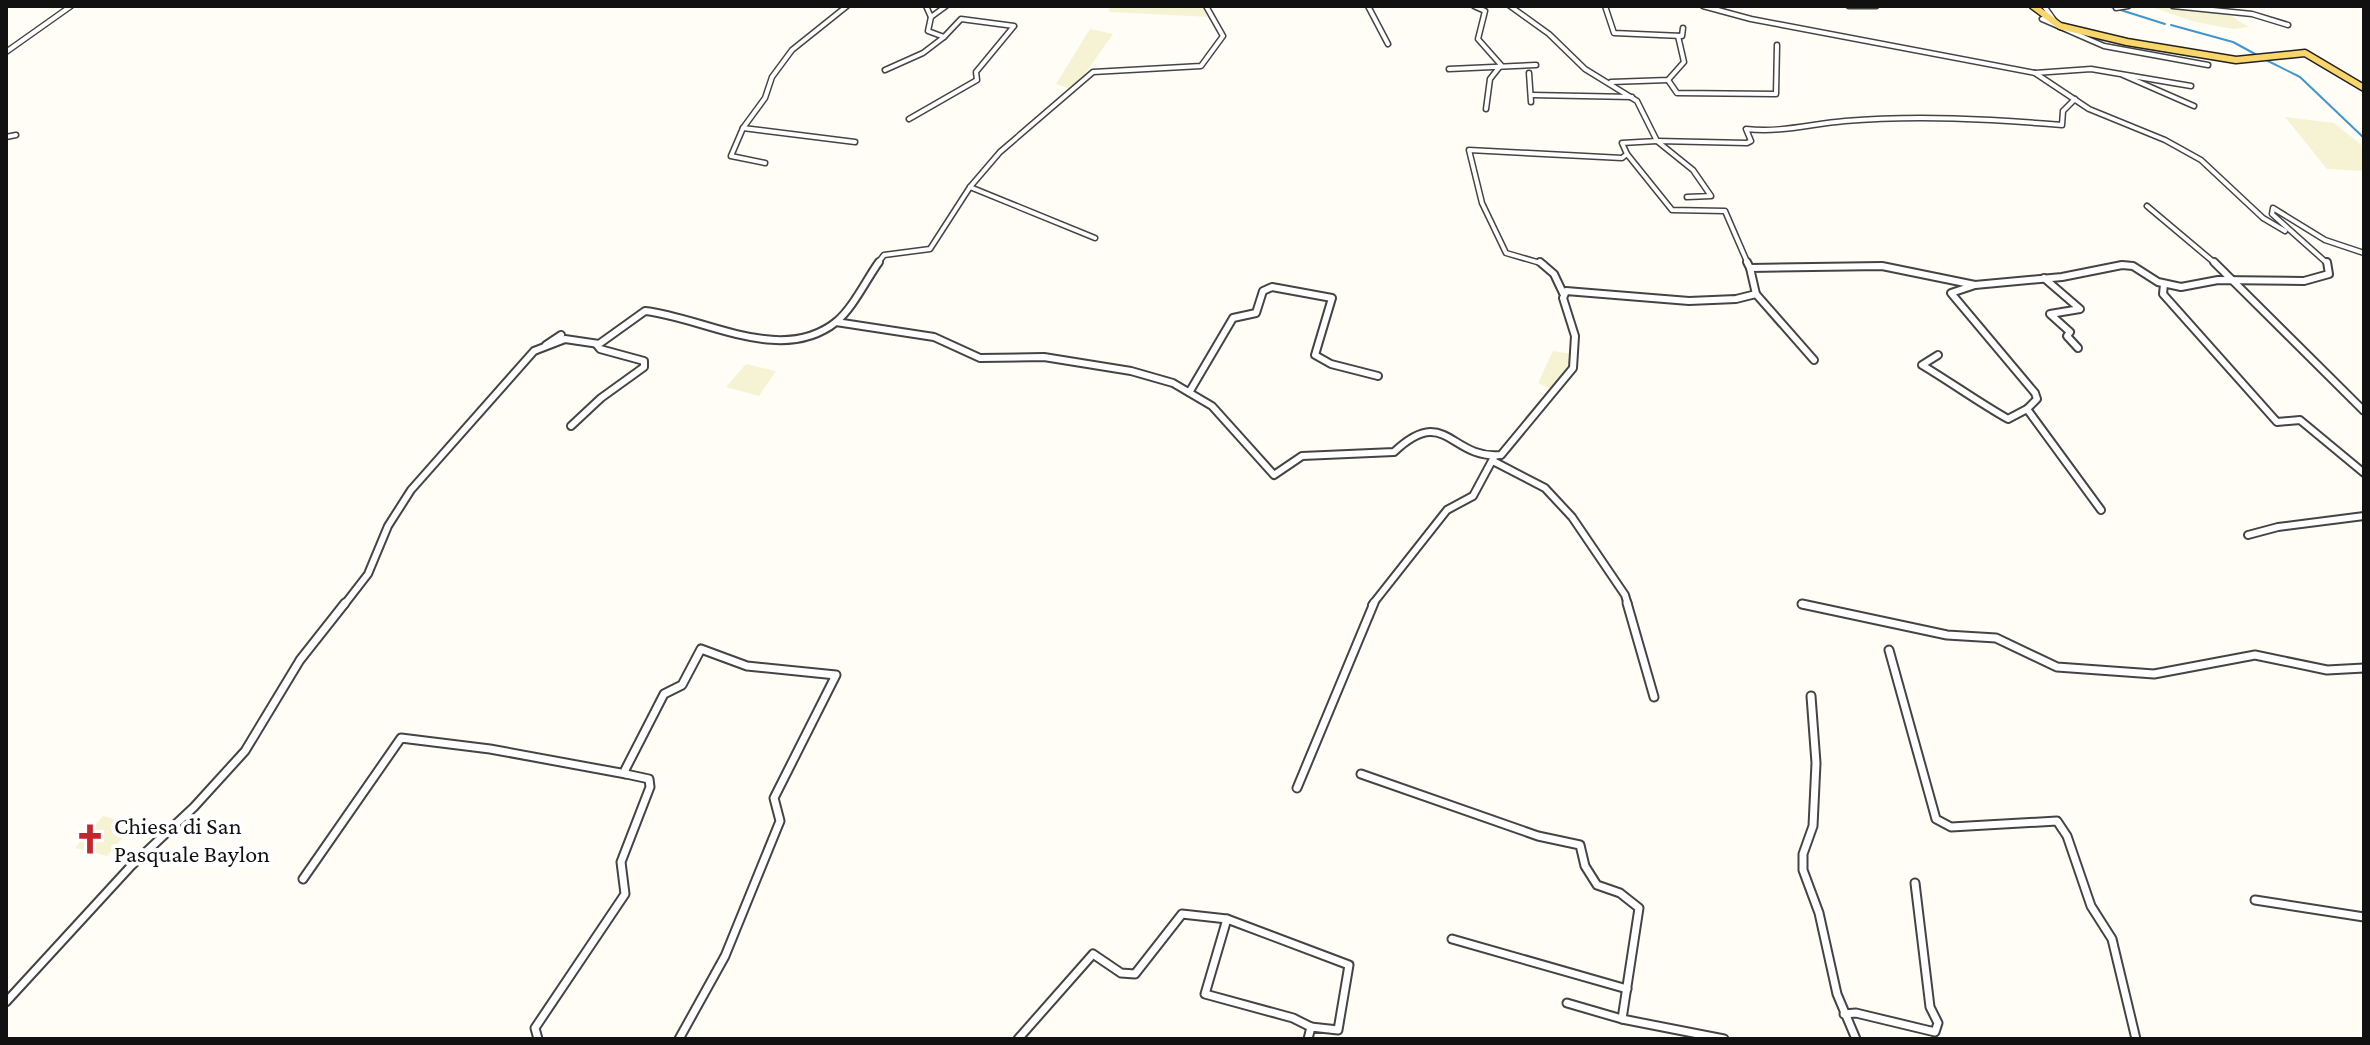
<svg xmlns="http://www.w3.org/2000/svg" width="2370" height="1045" viewBox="0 0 2370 1045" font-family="'Crimson Pro',serif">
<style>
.farmland{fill:#f6f3d4}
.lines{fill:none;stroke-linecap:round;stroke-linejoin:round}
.stream{stroke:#3f96cf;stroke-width:2}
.minor-far2-casing{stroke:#444;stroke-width:7}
.minor-far1-casing{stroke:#444;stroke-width:10}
.minor-casing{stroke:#444;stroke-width:11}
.primary-casing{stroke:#222;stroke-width:9}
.minor-far2{stroke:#fff;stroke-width:4}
.minor-far1{stroke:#fff;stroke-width:6}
.minor{stroke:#fff;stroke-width:7}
.primary{stroke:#f9d66b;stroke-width:6}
.labels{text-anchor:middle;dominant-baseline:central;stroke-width:8;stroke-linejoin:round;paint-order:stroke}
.near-poi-label{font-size:24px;fill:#111;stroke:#fff;text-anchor:start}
</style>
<rect width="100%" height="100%" fill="#fffdf5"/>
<g class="farmland">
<path d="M1110 6H1205L1211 17 1109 12Z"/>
<path d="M2149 6H2186L2224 12 2249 27 2233 29 2195 22Z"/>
<path d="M1090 29 1113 34 1079 82 1070 89 1056 84Z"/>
<path d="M2285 117 2334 123 2364 147V171L2327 169Z"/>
<path d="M1553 351 1573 354 1571 374 1553 390 1538 383Z"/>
<path d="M746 364 776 371 759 396 726 387Z"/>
<path d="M103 816 135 824 107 856 75 848Z"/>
</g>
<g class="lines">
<g class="stream">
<path d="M2108 6 2165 24"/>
<path d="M2171 25 2233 42 2257 55"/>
<path d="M2264 59 2300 77 2364 138"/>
</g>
<g class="minor-far2-casing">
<g id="minor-far2">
<path d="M926 6 931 17 946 6"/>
<path d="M1368 6 1388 44"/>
<path d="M1474 6 1485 11 1478 39 1501 65 1490 79 1486 109"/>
<path d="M1510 6 1549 34 1585 69 1637 101 1657 141 1622 143 1627 154 1622 158 1469 150 1482 203 1506 253 1544 264"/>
<path d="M1605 6 1614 33 1682 36 1683 28"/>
<path d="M1703 6 1751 19 2035 73 2089 109 2165 140 2201 160 2263 218 2285 231"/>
<path d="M1849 6H1876"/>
<path d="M2044 6 2056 23"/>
<path d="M2173 6 2252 14 2288 25"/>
<path d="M2116 8 2128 6"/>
<path d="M2046 17 2042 19 2104 46 2208 65"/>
<path d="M6 52 71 6"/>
<path d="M1449 69 1536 65"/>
<path d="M885 70 923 53 944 37"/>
<path d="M1529 73 1531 102"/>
<path d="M2035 73 2091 69 2191 86"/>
<path d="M2123 75 2194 106"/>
<path d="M1668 80 1677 93 1776 94 1777 45"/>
<path d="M1611 82 1668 80 1684 62 1678 36"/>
<path d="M1532 95 1632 97"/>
<path d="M909 119 977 80 976 72 1014 26 961 19 944 37 928 31 931 17"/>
<path d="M743 128 855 142"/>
<path d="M6 137 16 135"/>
<path d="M1627 154 1672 210 1725 211 1748 264"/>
<path d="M765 163 731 156 743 128 765 98 772 77 792 50 847 6"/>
<path d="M970 187 1095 238"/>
<path d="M1687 197 1711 196 1693 170 1657 141 1747 143 1751 141 1746 129C1781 133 1810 124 1845 121 1917 115 1990 119 2062 125L2063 111 2075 99"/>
<path d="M2147 206 2216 264"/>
<path d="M877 264 884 255 930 249 970 187 1000 152 1093 72 1201 66 1223 36 1206 6"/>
<path d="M2328 264 2272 214 2273 208 2325 240 2364 253"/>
</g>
</g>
<g class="minor-far1-casing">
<g id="minor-far1">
<path d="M1540 262 1554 274 1563 293"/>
<path d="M1747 262 1750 268"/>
<path d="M2214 262 2364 411"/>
<path d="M2044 278 2080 309 2050 314 2070 332 2067 336 2078 348"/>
<path d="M2164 284 2163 294 2277 422 2300 420 2364 473"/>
<path d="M1975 285 1951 293 2035 393 2037 399 2027 409 2101 510"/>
<path d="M1756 294 1814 360"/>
<path d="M836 322 934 337 980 358 1044 357 1131 371 1173 383 1212 406 1274 475 1302 456 1394 452C1446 403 1450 460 1501 455L1573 368 1575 336 1563 298 1566 291 1689 301 1736 299 1756 294 1750 268 1882 266 1975 285 2062 277 2122 265 2133 266 2158 282 2181 287 2218 280 2304 281 2329 274 2327 262"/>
<path d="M546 345 561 335"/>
<path d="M1938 355 1922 365C1952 383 1978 402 2008 419L2027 409"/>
<path d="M1190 391 1233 318 1256 313 1263 291 1272 287 1332 298 1315 355 1331 364 1378 376"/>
<path d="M571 426 601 398 644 367V361L600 349 596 344"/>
<path d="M1493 461 1545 488 1572 517 1625 595 1628 605"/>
<path d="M2248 535 2278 527 2364 516"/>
<path d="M1802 604 1806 605"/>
<path d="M344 605 368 574 388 526 411 490 534 351 565 339 599 344 645 311C703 317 781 366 836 322 853 308 866 280 879 262"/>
<path d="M1372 605 1447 510 1473 496 1494 457"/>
</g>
</g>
<g class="minor-casing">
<g id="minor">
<path d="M1627 603 1654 697"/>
<path d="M1802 604 1947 635 1996 638 2057 667 2154 674 2255 655 2327 670 2364 668"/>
<path d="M1889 650 1936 819 1951 827 2057 821 2067 836 2091 906 2112 939 2136 1039"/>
<path d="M1811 696 1816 763 1813 826 1803 854V870L1819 913 1837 994 1856 1039"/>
<path d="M1361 774 1538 836 1580 845 1585 866 1597 885 1620 893 1639 908 1622 1019"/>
<path d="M1297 788 1374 603"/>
<path d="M303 879 401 738 490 749 626 774"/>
<path d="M2255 900 2364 917"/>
<path d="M1227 919 1205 994 1293 1018 1311 1027"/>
<path d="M1452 939 1627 989"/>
<path d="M6 1002 131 866 194 807 245 751 300 660 345 603"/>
<path d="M1567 1003 1622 1019 1724 1039"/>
<path d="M1844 1014 1856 1013 1935 1032 1938 1023 1930 1007 1915 883"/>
<path d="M538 1039 535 1028 625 894 621 862 650 787 649 779 626 774 625 770 664 694 682 685 701 649 747 666 836 675 774 798 780 821 725 956 679 1039"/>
<path d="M1018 1039 1093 954 1121 973 1135 974 1182 914 1227 919 1349 965 1338 1030 1311 1027 1308 1039"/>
</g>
</g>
<g class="primary-casing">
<path id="primary" d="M2033 6 2060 26 2127 42 2236 60 2305 53 2364 88"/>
</g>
<use href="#minor-far2" class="minor-far2"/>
<use href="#minor-far1" class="minor-far1"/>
<use href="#minor" class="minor"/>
<use href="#primary" class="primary"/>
</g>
<defs>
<g id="church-bare" transform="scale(2.4)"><path d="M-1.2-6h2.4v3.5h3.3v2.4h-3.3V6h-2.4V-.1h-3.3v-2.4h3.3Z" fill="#c4262e" stroke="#fff" stroke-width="2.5" paint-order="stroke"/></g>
</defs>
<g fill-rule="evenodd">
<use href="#church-bare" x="90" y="839"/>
</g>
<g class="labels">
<g class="near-poi-label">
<text x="114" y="825">Chiesa di San<tspan x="114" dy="28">Pasquale Baylon</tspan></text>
</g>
</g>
<rect width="2370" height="1045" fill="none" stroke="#111111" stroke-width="16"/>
</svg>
